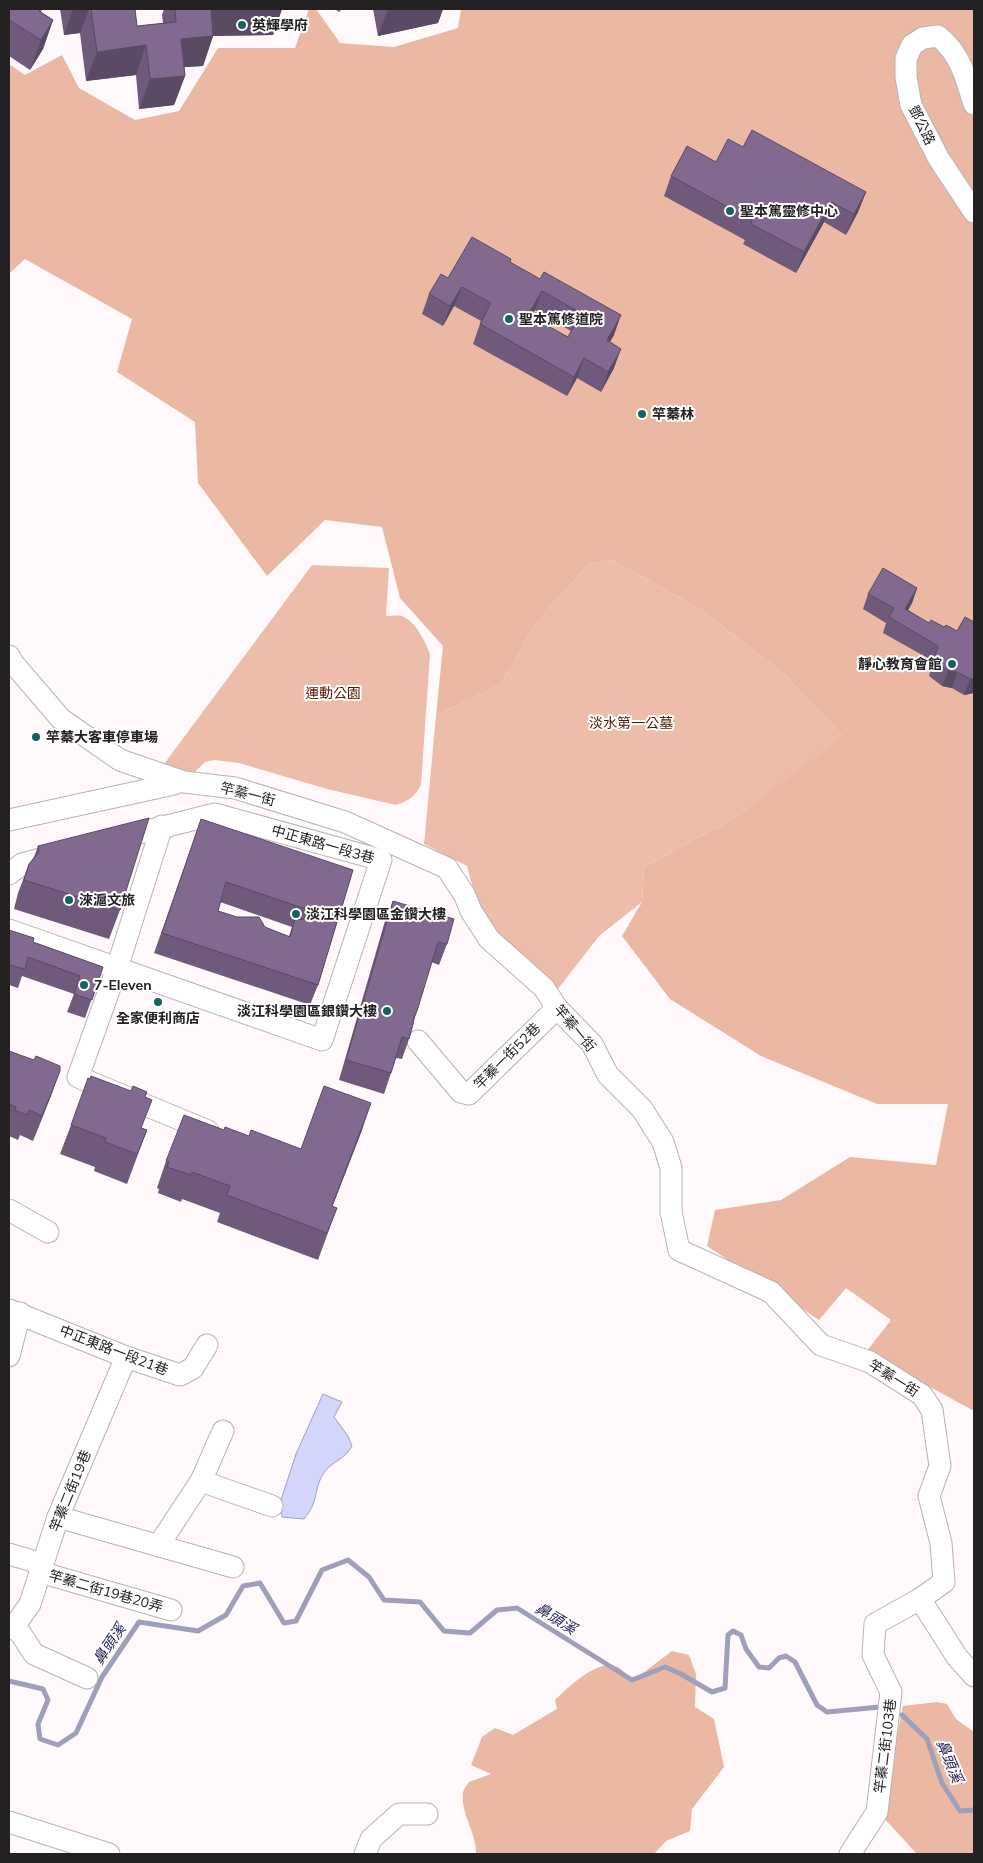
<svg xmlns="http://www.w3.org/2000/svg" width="983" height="1863" viewBox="0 0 983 1863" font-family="Mulish,'Noto Sans TC',sans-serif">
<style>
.green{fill:#eebdaa}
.forest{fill:#ebb8a4}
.water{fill:#d3d6fb;stroke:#9ea0ba}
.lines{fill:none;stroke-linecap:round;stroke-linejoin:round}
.stream{stroke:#9ea0ba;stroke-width:5}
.minor-casing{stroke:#b8b3b6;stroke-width:23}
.minor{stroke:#fff;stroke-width:21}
.wall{fill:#6f5a7b;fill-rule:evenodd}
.shaded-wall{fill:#5a4a64}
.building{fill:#81698f;stroke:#5a4a64;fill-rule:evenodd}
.poi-dot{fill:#136361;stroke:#fff;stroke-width:2}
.labels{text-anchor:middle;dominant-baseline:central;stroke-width:4;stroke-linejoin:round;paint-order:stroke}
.poi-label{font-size:14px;font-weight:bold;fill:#232122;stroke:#fff;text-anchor:start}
.street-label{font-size:14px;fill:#232122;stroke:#fff}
.park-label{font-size:14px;fill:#541900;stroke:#fff}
.water-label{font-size:15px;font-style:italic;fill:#262157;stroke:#fff}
</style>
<rect width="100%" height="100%" fill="#fff9fc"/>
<g class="green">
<path d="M612 560 700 609 785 675 844 738 736 817 644 867 642 902 599 936 558 989 506 945 478 907 467 866 424 844 436 716 501 684 536 623 589 564Z"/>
<path d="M312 565 389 568 386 616C390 616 398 615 402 616 416 622 425 641 430 654L421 785C415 796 409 801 396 805L327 789 239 763 214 760 205 762 193 774 161 768Z"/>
</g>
<g class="forest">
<path d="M309 9H316L340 43 394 47 458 28 461 9H974V1411L866 1352 891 1320 846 1288 819 1320 707 1246 715 1210 781 1200 850 1157 936 1165 948 1104H877L761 1056 670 999 622 936 642 902 644 867 736 817 843 737 785 675 700 609 612 560 589 564 536 623 501 684 436 716 443 646 400 598 382 527 325 520 267 576 198 483 195 422 117 372 132 319 25 259 9 274V64L25 75 62 55 79 88 135 120 179 111 218 48H295Z"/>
<path d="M672 1651 689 1655 696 1674 695 1707 714 1719 724 1767 692 1809 690 1831 666 1841 654 1854H476C477 1834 460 1813 463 1792 464 1789 467 1785 469 1782L491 1774 471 1765 482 1737 495 1728 513 1735 557 1709 555 1700C569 1687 602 1653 622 1670 625 1673 628 1679 631 1682Z"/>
<path d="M937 1702 947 1704 956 1719 974 1732V1854H917L881 1815 903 1706Z"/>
</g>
<path class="water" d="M323 1394 342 1402 334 1417 348 1436 352 1446C345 1460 329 1462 322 1476 313 1493 319 1501 304 1519L282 1517 280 1503 296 1454Z"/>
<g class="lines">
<g class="stream">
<path d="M9 1681 43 1689 48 1700 38 1724 40 1739 58 1745 76 1733 102 1677 139 1622 198 1631 226 1615 243 1586 260 1583 284 1623 296 1621 322 1570 348 1560 369 1577 384 1600 420 1602 444 1631 470 1633 497 1610 517 1608 632 1680 665 1667 681 1674 712 1692 725 1688 728 1635 733 1631 741 1635 746 1649 759 1667 769 1668 779 1658 786 1656 795 1662 817 1705 827 1712 880 1707"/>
<path d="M902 1715 927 1739 942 1783 960 1811 974 1810"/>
</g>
<g class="minor-casing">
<g id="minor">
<path d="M974 104C966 78 960 53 938 36L923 38 912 45 906 59V77L911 105 939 159 974 212"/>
<path d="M9 656 13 663 61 719 120 760 184 782 235 788 345 822 447 868 465 896 471 911 489 939 544 988 557 1008 592 1044 608 1075 642 1109 663 1142 671 1168V1212L679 1250 771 1292 821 1345 870 1362 922 1395 932 1410 940 1466 929 1496 941 1543 944 1582 920 1599 875 1624 873 1655 891 1692 877 1812 850 1854"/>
<path d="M9 820 174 784"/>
<path d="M162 826 117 968 78 1077 208 1131"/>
<path d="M9 874 22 864 58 854"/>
<path d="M9 930 322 1040 381 860 215 814 116 839"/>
<path d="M418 1041 461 1092 469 1094 557 1008"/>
<path d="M9 1210 48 1232"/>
<path d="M9 1310 126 1357 180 1375 193 1368 207 1345"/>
<path d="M9 1356 20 1313"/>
<path d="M201 1481 272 1506"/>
<path d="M58 1517 233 1567"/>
<path d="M158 1546 201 1481 223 1431"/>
<path d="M9 1554 43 1564"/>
<path d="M40 1572 171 1610"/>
<path d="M920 1599 957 1657 974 1676"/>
<path d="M15 1625 34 1654 87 1678"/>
<path d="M9 1629 15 1625 30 1604 58 1517 126 1357"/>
<path d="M9 1822 109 1854"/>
<path d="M365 1854 371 1839 399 1814H427"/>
</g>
</g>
<use href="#minor" class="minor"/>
</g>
<g class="wall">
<path d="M9 9H42L41 12 53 20 43 49 30 70 9 56Z"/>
<path d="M60 9H135L137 26 163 23 162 15 164 9H282L273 35 213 36 203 66 184 67 185 76 174 105 139 109 136 75 86 81 80 33 64 35Z"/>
<path d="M335 9H342L339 12Z"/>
<path d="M373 9H443L438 23 378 36Z"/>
<path d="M743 147 866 192 858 212 846 235 824 222 796 273 743 244 745 240 664 196 671 176 716 162Z"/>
<path d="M511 259 510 263 614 335 609 342 614 368 601 392 577 378 567 396 473 344 481 321 454 306 443 326 422 314 429 294 448 278ZM535 310 571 331 568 337 531 317Z"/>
<path d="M917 588 912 603 908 610 929 623 957 631 974 622V693L964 695 952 688 942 686 929 676 933 661 883 633 886 623 863 609 868 594Z"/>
<path d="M194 840 353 870 318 985 310 1005 154 953ZM220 902 292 927 289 936 218 911Z"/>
<path d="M38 846 120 910 109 939 14 909 18 893 29 864 34 857Z"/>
<path d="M393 901 447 944 439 965 431 962 414 1021 409 1039 402 1059 396 1058 384 1094 339 1080 385 921Z"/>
<path d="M9 930 33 942 103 967 85 1018 67 1012 74 994 22 976 18 988 9 985Z"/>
<path d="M9 1051 60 1071 33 1141 20 1135 18 1140 9 1136Z"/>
<path d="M145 1097 142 1128 147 1130 127 1184 94 1171 95 1167 60 1154 71 1125Z"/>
<path d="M224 1130 301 1149 362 1130 332 1207 337 1208 318 1260 217 1222 220 1213 182 1199 181 1202 158 1193 159 1189 157 1188 166 1161Z"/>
</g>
<g class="shaded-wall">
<path d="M73 9H89L80 33 64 35Z"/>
<path d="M210 9H282L273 35 200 36Z"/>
<path d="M388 9H443L438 23 378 36Z"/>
<path d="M53 20 43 49 30 70 41 40Z"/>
<path d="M213 36 203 66 170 68 181 39Z"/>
<path d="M146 45 136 75 86 81 97 52Z"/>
<path d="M185 76 174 105 139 109 150 79Z"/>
<path d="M866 192 858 212 846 235 854 214Z"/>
<path d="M831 202 824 222 796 273 804 252Z"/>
<path d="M462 287 454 306 443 326 450 306Z"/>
<path d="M542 291 535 310 521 335 528 315Z"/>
<path d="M621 315 614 335 600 360 607 340Z"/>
<path d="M621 349 614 368 601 392 608 372Z"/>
<path d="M584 358 577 378 567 396 574 377Z"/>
<path d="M917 588 912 603 900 625 905 609Z"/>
<path d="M948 671 957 672 952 688 942 686Z"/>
<path d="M970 679H974V693L964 695Z"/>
<path d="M60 1071 51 1096 33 1141 42 1116Z"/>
<path d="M371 1103 362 1130 322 1233 332 1206Z"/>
</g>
<g class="building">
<path d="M9 9H41L39 11 53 20 41 40 9 20Z"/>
<path d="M91 9H135L137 26 176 22 175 9H211L213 36 181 39 185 76 150 79 146 45 97 52Z"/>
<path d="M752 130 866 192 854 214 831 202 804 252 751 224 752 220 671 176 687 146 716 162 728 139 743 147Z"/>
<path d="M472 237 511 259 510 262 540 279 544 272 621 315 607 340 621 349 608 372 584 358 574 377 480 324 491 303 462 287 450 306 429 294 441 274 448 278ZM542 291 581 313 568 337 528 315Z"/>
<path d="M883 568 917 588 905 609 929 623 931 620 944 627 946 625 957 631 965 617 974 622V679H970L957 672 948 671 934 660 938 646 889 617 894 608 868 594Z"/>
<path d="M149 818 120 910 24 880 29 864 39 852 38 846Z"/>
<path d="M201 819 353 870 338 920 226 882 218 911 237 917H259L265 927 290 937 295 919 337 922 318 985 162 933Z"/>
<path d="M393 901 454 919 447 944 438 942 417 1011 414 1017 413 1024 409 1039 402 1037 391 1073 346 1060Z"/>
<path d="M9 930 34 938 33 942 103 967 92 1000 74 994 80 976 28 957 25 969 9 965Z"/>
<path d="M9 1051 34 1060 36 1056 60 1066V1071L42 1116 29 1110 27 1115 15 1110 16 1107 9 1104Z"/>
<path d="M91 1076 131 1091 133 1086 147 1092 145 1097 152 1100 141 1128 147 1130 137 1154 105 1142 106 1138 71 1125 88 1078 90 1079Z"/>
<path d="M324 1086 371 1103 332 1206 337 1208 327 1233 227 1195 230 1186 192 1172 191 1175 167 1167 169 1162 166 1161 184 1115 224 1130 225 1127 249 1136 251 1130 301 1149Z"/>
</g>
<g class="poi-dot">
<circle cx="242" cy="25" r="5"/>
<circle cx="730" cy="211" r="5"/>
<circle cx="509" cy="319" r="5"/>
<circle cx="642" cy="414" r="5"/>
<circle cx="952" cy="664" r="5"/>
<circle cx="36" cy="737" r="5"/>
<circle cx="69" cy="900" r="5"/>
<circle cx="296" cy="914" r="5"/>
<circle cx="84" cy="985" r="5"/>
<circle cx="158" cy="1002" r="5"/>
<circle cx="387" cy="1011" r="5"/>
</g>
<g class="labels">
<g class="poi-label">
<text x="252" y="25">英輝學府</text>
<text x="740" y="211">聖本篤靈修中心</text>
<text x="519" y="319">聖本篤修道院</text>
<text x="652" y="414">竿蓁林</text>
<text x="942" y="664" text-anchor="end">靜心教育會館</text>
<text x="46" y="737">竿蓁大客車停車場</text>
<text x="79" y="900">淶滬文旅</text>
<text x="306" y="914">淡江科學園區金鑽大樓</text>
<text x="94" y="985">7-Eleven</text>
<text x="377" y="1011" text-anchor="end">淡江科學園區銀鑽大樓</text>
<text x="158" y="1018" text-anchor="middle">全家便利商店</text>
</g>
<g class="street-label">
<text transform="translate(922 125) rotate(64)">鄧公路</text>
<text transform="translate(248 794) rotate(14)">竿蓁一街</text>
<text transform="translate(323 844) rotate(16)">中正東路一段3巷</text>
<text transform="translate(575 1028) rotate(50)">竿蓁一街</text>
<text transform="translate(507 1056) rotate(-45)">竿蓁一街52巷</text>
<text transform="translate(114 1350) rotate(21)">中正東路一段21巷</text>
<text transform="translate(894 1378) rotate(32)">竿蓁一街</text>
<text transform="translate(70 1491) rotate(-68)">竿蓁二街19巷</text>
<text transform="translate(106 1591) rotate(16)">竿蓁二街19巷20弄</text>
<text transform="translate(885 1746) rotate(-83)">竿蓁二街103巷</text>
</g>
<g class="park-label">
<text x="333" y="693">運動公園</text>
<text x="631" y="723">淡水第一公墓</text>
</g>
<g class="water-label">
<text transform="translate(556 1618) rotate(32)">鼻頭溪</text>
<text transform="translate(109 1644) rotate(-56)">鼻頭溪</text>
<text transform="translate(950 1761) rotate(68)">鼻頭溪</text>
</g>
</g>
<rect width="983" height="1863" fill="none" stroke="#232122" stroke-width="20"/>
</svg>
